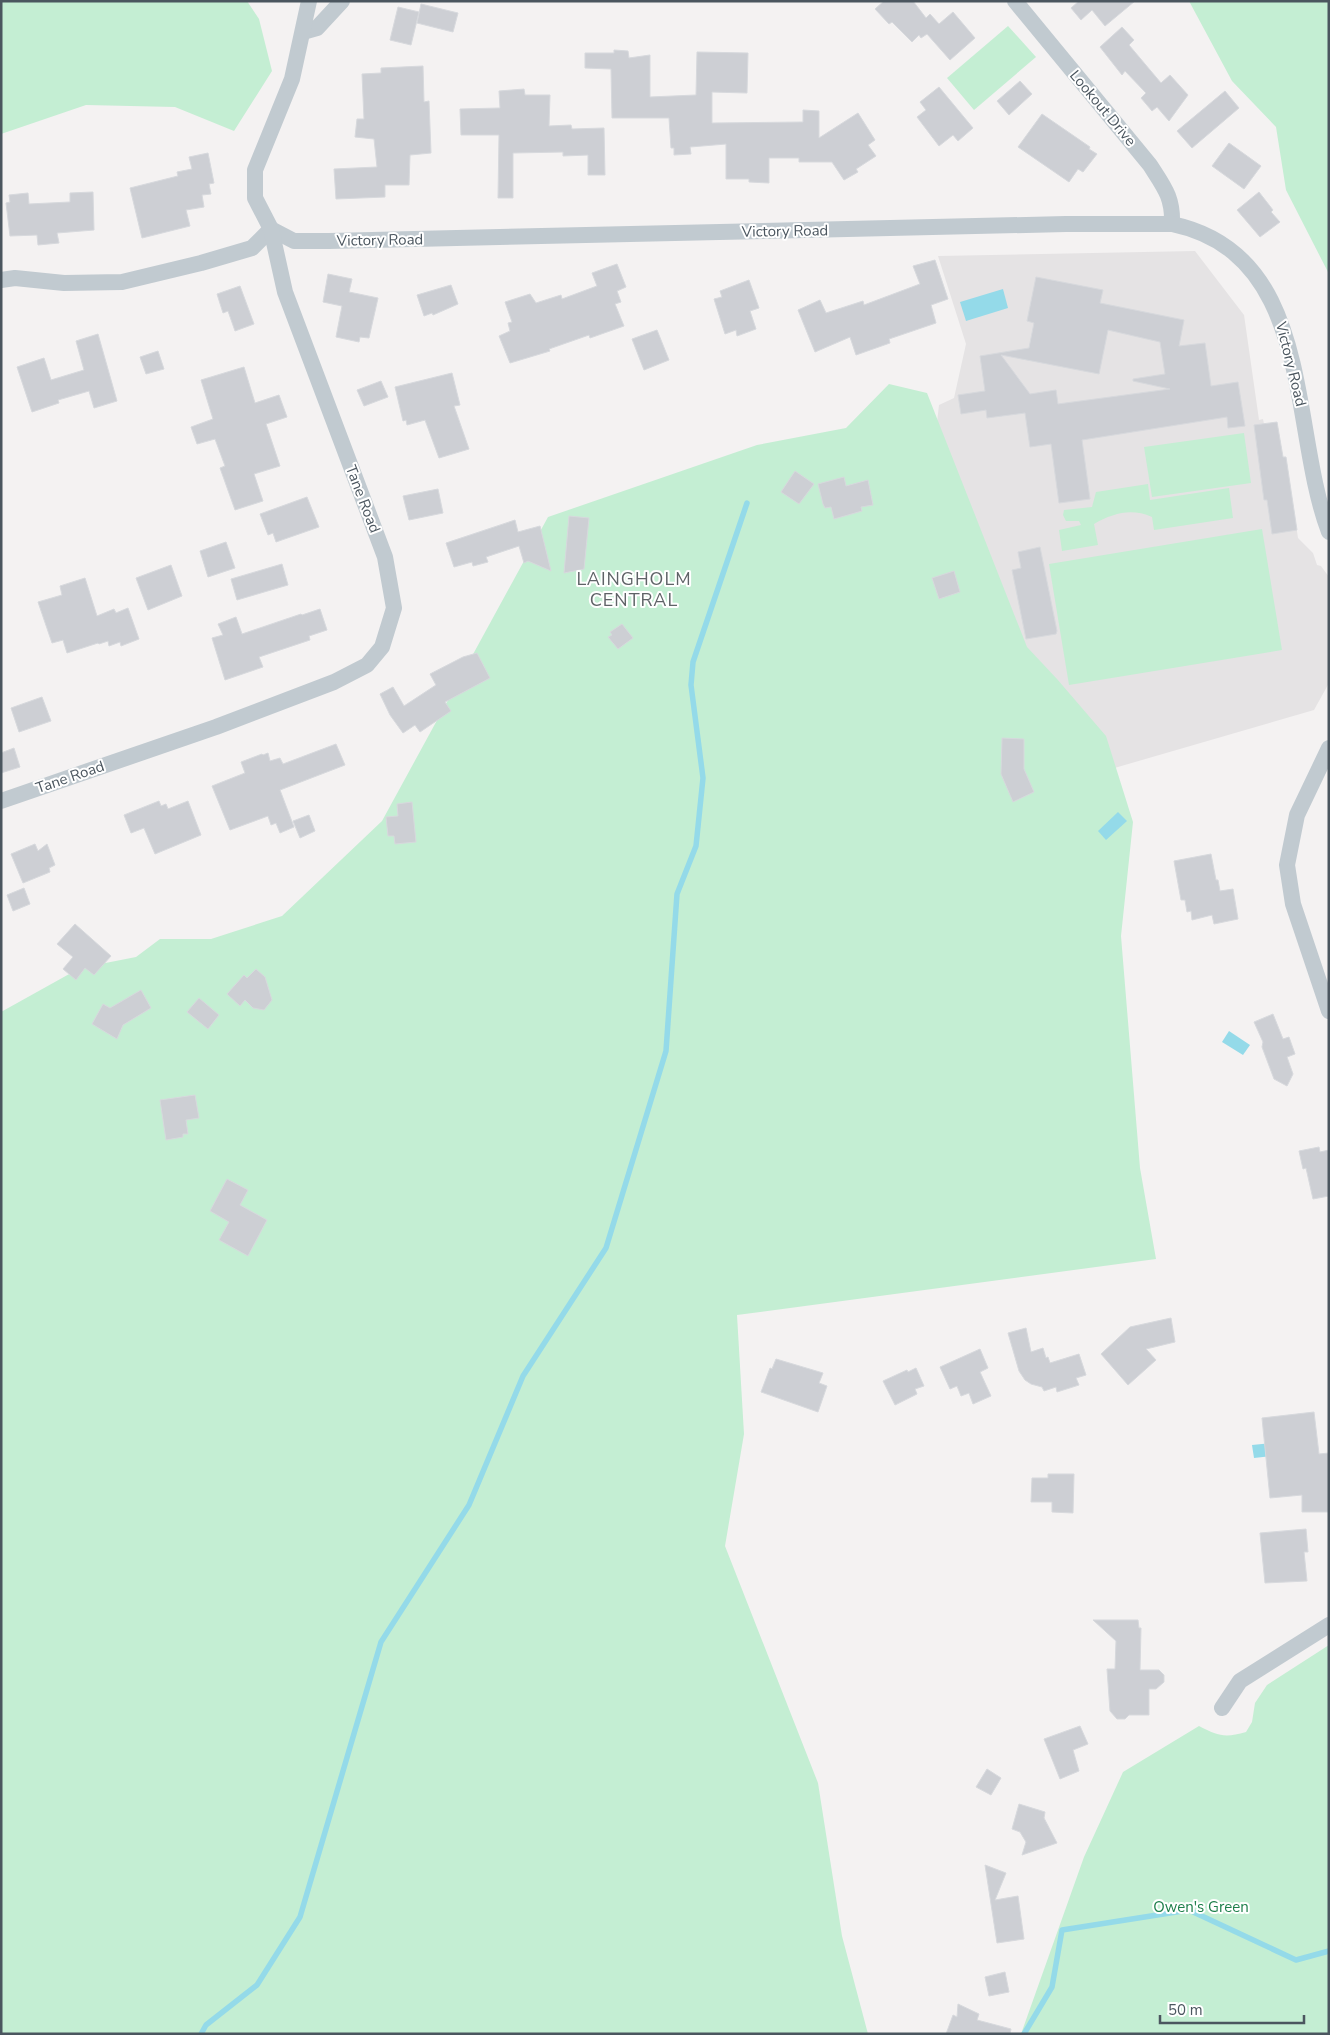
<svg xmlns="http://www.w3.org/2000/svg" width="1330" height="2035" viewBox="0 0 1330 2035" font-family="'Nunito Sans',sans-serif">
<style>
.education{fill:#e5e3e4}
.green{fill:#c4eed3}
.water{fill:#94dae9}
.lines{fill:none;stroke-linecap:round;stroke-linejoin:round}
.stream{stroke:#94dae9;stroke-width:5.5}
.building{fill:#cdcfd4;stroke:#d7d9dd;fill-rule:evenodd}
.minor{stroke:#c1cad0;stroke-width:16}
.labels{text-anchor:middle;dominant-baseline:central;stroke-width:4;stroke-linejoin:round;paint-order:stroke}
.street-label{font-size:15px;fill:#4b565f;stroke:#fff}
.park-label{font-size:15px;fill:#1d7f4a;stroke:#fff}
.quarter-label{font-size:18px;letter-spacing:1px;fill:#5f6367;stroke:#fff}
</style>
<rect width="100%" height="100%" fill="#f4f2f2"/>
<path class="education" d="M1195 251 1244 315 1259 420 1263 419 1264 424 1277 422 1283 457H1286L1298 538 1313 553 1317 565 1321 566 1329 577V683L1314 710 1056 785 936 431 939 405 954 398 966 344 938 256Z"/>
<g class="green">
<path d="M1 1H247L259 19 272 71 234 131 175 107 86 105 1 134Z"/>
<path d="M1189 1H1329V274L1286 190 1276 127 1232 81Z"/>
<path d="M1008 26 1036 57 974 110 947 78Z"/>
<path d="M889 384 927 393 1027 647 1057 679 1106 736 1133 822 1121 936 1140 1168 1156 1259 737 1315 744 1434 725 1546 818 1783 842 1936 868 2034H1V1012L80 968 136 957 160 939H211L282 916 382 821 548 517 757 445 846 428Z"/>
<path d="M1244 433 1251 483 1152 497 1144 447Z"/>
<path d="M1148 484 1150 500 1229 488 1233 518 1154 530 1152 517C1131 508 1114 513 1094 524L1098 545 1062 551 1059 530 1081 525 1079 521H1066L1063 515 1064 510 1092 507 1096 492Z"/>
<path d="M1262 529 1282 650 1069 685 1049 564Z"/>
<path d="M1329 1645V2034H1021L1084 1857 1123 1772 1199 1726C1218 1736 1225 1738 1246 1732L1252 1722 1255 1703 1267 1685Z"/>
</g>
<g class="water">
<path d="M1003 289 1008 308 966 321 960 302Z"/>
<path d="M1118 812 1127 821 1106 840 1098 831Z"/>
<path d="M1229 1031 1250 1045 1243 1055 1222 1042Z"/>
<path d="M1281 1442 1282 1455 1254 1458 1252 1445Z"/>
</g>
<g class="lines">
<g class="stream">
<path d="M201 2034 206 2025 257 1985 300 1917 381 1642 469 1505 523 1376 606 1248 666 1051 677 894 696 846 703 778 691 685 693 662 747 503"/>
<path d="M1024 2034 1052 1987 1062 1930 1189 1910 1296 1960 1329 1951"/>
</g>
</g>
<g class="building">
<path d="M884 1H913L926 18 930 14 939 24 953 12 975 38 950 60 927 34 921 38 919 35 912 42 892 22 889 24 875 9Z"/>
<path d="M1079 1H1135L1105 26 1092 10 1081 20 1071 8Z"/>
<path d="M421 4 458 13 453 32 417 23Z"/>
<path d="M398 7 419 12 411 45 390 40Z"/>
<path d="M1122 27 1134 40 1129 45 1161 83 1170 75 1188 95 1169 121 1157 107 1152 111 1141 98 1146 93 1125 71 1122 75 1100 47Z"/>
<path d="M614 50 628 51 629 58 650 55V97L696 95 697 52 748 53 747 93 712 92V123L803 122V110L819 111V138L858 113 875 140 868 145 876 156 856 169 858 172 844 180 832 162H799V158H769V183L749 182V179H726V144L690 147 691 154 674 155V148H671L669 118H612L611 69 585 68V53H614Z"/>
<path d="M423 66 424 102 429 101 431 153 410 155 409 185H385V197L336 199 334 169 377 167 374 139 355 137 357 119H364L362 74 381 73V68Z"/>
<path d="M1020 81 1032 94 1009 115 997 101Z"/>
<path d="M939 87 973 128 958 141 953 135 939 146 917 117 926 110 920 102Z"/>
<path d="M524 89 525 95H550L549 126 571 125 572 129 604 128 605 175H588V155L563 156V152L513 153V198H498L499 135H461L460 109 500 108 499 91Z"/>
<path d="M1225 91 1239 108 1192 148 1177 131Z"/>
<path d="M1042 114 1090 147 1089 149 1097 154 1083 172 1078 169 1069 182 1018 147Z"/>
<path d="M1229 143 1261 166 1244 189 1212 166Z"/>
<path d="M208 153 214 183 209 184 211 194 202 195 204 207 186 210 190 226 142 238 130 188 178 176 177 172 192 169 189 157Z"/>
<path d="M93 192 94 230 57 233 59 243 38 245 37 235 10 236 6 203 10 202 9 195 28 193 29 204 70 202V193Z"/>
<path d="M1259 192 1273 210 1271 212 1280 222 1260 237 1237 210Z"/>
<path d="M935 260 948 299 931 305 936 323 889 339 890 343 856 355 850 337 815 352 798 310 820 300 826 313 863 301 864 305 920 284 913 266Z"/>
<path d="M617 264 626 287 617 291 621 302 615 304 624 326 590 338 589 335 549 349 550 351 510 363 499 336 510 331 508 323 512 322 505 302 530 294 536 303 561 295 562 299 597 286 592 273Z"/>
<path d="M328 274 352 279 349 292 378 298 369 338 360 337 359 342 336 337 342 306 323 302Z"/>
<path d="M1036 277 1103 290 1100 303 1184 320 1179 346 1205 343 1211 386 1238 382 1245 426 1228 428 1227 417 1082 440 1090 499 1059 503 1051 444 1030 447 1025 413 987 418 986 410 961 414 958 395 985 391 980 356 1029 348 1034 323 1027 321ZM1108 330 1160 342 1165 374 1133 379V381L1170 389 1058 404 1056 390 1030 394 1001 355 1099 374Z"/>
<path d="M749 280 759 308 750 311 756 329 737 336 736 330 725 334 714 299 722 297 720 291Z"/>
<path d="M451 285 458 304 433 315 432 313 424 316 417 295Z"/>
<path d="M240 286 254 324 235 331 228 311 223 313 217 294Z"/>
<path d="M657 330 669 360 644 370 632 339Z"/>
<path d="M98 334 117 401 94 408 89 391 58 400 59 403 32 412 17 367 44 358 51 380 84 370 76 341Z"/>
<path d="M158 351 164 369 146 374 140 357Z"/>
<path d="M244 367 255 403 279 395 287 417 266 424 280 466 254 474 263 501 235 510 220 468 225 466 215 439 197 444 191 427 213 419 201 380Z"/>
<path d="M452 373 460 405 454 406 469 449 439 458 425 420 407 425 406 420 403 421 395 387Z"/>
<path d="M381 381 388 397 364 406 357 390Z"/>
<path d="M1277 422 1283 457H1286L1297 530 1272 534 1267 500H1264L1254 425Z"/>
<path d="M795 471 814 484 799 504 781 492Z"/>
<path d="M844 477 846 486 868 480 873 505 861 507 862 511 834 519 831 507 825 508 823 504 818 484Z"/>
<path d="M438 489 443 513 409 520 403 496Z"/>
<path d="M307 497 319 527 276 542 273 533 268 535 260 514Z"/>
<path d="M569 516 589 518 584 569 564 573Z"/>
<path d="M515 520 518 532 540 526 551 571 528 561 524 563 519 546 486 557 488 562 473 566 472 562 454 567 446 543Z"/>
<path d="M226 542 235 568 208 577 200 551Z"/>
<path d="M1040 547 1057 631 1056 634 1026 639 1012 570 1021 568 1018 552Z"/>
<path d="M282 564 288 585 237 600 231 579Z"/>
<path d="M171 565 182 596 148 610 136 578Z"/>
<path d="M954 571 960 592 939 599 932 578Z"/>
<path d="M85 578 97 616 114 609 116 613 128 608 139 639 121 646 120 642 109 646 108 641 99 644 98 643 67 653 63 640 52 643 38 602 62 595 60 586Z"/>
<path d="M320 609 327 630 309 636 310 640 259 657 263 667 225 680 212 638 223 635 218 624 236 617 242 634 301 614 302 615Z"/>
<path d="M622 624 633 638 618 649 608 637 612 635 610 632Z"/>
<path d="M477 653 490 678 445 702 451 711 420 732 415 725 403 733 390 715 380 694 393 687 404 706 436 685 430 674 463 657Z"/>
<path d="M42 697 51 721 19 732 11 708Z"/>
<path d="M1002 738 1024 739V769L1034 792 1013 802 1001 774Z"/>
<path d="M336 744 345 765 280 790 294 827 280 833 276 823 271 825 268 816 230 830 212 786 245 773 241 762 262 754 263 755 268 753 270 761 280 758 283 764Z"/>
<path d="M14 748 20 767 1 773V753Z"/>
<path d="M159 801 161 806 166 804 168 809 188 801 201 835 155 854 144 828 131 833 124 815Z"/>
<path d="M412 802 416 842 395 844 394 836H388L386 817 398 816 397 804Z"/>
<path d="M309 815 315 831 300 838 293 821Z"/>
<path d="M35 844 38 851 47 844 55 865 49 868 50 872 23 883 11 854Z"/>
<path d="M1211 854 1216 880H1218L1220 891 1233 889 1238 919 1214 924 1212 915 1192 920 1191 911 1187 912 1185 900H1181L1174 861Z"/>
<path d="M24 888 30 904 13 911 7 895Z"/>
<path d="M75 924 111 956 94 975 85 968 76 980 63 969 73 957 57 944Z"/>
<path d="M256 969 265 977 272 1000 264 1010 253 1008 245 1000 240 1006 227 994 244 975 247 978Z"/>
<path d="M141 990 151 1008 123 1025 117 1039 92 1024 103 1004 110 1008Z"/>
<path d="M199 998 219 1015 208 1029 187 1012Z"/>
<path d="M1273 1014 1283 1039 1289 1037 1295 1054 1287 1057 1293 1074 1287 1086 1274 1079 1262 1047 1263 1042 1254 1022Z"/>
<path d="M195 1095 199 1118 186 1120 188 1134H183V1137L166 1140 160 1100Z"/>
<path d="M1319 1147 1320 1152 1329 1150V1196L1313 1199 1306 1168 1303 1169 1299 1151Z"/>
<path d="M227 1179 248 1190 240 1205 267 1220 248 1256 219 1240 229 1222 210 1211Z"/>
<path d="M1171 1318 1175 1342 1146 1349 1156 1360 1128 1385 1101 1354 1130 1327Z"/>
<path d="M1026 1328 1031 1352 1043 1348 1046 1358 1048 1357 1050 1363 1079 1354 1086 1375 1076 1378 1079 1385 1057 1392 1056 1387 1044 1391 1042 1387 1031 1384 1025 1380 1019 1371 1008 1333Z"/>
<path d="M980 1349 988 1368 980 1372 991 1396 973 1404 969 1393 961 1396 957 1386 950 1389 940 1367Z"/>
<path d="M776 1359 823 1373 819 1383 827 1386 818 1412 761 1392 770 1368 772 1369Z"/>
<path d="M916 1368 924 1386 915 1389 917 1394 895 1405 883 1381 907 1370 908 1372Z"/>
<path d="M1314 1412 1319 1454 1329 1453V1512H1302V1495L1270 1498 1262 1418Z"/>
<path d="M1048 1474H1074L1073 1513 1052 1512V1502H1031L1032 1478H1048Z"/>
<path d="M1306 1529 1308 1552H1304L1307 1581 1265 1583 1260 1533Z"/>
<path d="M1093 1620H1138L1139 1628H1141L1140 1670H1159L1164 1675V1682L1156 1689H1149V1715H1129L1125 1719H1117L1110 1711 1107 1669H1115L1116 1641Z"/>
<path d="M1080 1726 1088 1744 1073 1750 1079 1771 1060 1779 1044 1739Z"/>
<path d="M987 1769 1001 1778 991 1795 976 1787Z"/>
<path d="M1019 1804 1045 1812 1044 1818 1057 1843 1022 1855 1026 1842 1020 1832 1012 1829Z"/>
<path d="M985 1865 1006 1873 995 1900 1018 1896 1024 1939 997 1943Z"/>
<path d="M1005 1972 1009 1992 989 1996 985 1977Z"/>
<path d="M958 2004 979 2014 977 2020 1011 2029 1010 2034H946L953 2015 957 2017Z"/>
</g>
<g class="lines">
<g class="minor">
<path d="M1015 1 1150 165C1164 187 1173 197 1172 224"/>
<path d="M303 32 317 28 342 1"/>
<path d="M271 229 294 241H329L1066 224H1172C1315 254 1289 427 1329 532"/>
<path d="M1 280 15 278 64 283 122 282 201 263 252 248 271 229"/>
<path d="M1329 748 1297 815 1287 865 1293 904 1329 1011"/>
<path d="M1 801 216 727 334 682 367 665 382 647 394 608 385 557 285 292 271 229 255 198V170L292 79 309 1"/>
<path d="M1222 1708 1240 1681 1329 1625"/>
</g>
</g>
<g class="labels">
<g class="street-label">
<text transform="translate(1103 108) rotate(50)">Lookout Drive</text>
<text transform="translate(785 231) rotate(-1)">Victory Road</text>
<text transform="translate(380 240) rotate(-1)">Victory Road</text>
<text transform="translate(1291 364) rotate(76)">Victory Road</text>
<text transform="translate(363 499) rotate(69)">Tane Road</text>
<text transform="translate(70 777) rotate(-19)">Tane Road</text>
</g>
<g class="park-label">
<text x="1201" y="1907">Owen's Green</text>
</g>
<g class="quarter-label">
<text x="634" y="579">LAINGHOLM<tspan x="634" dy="21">CENTRAL</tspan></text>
</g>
</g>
<rect width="1330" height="2035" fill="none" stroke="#4b565f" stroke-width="5"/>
<path d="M1160 2015v8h144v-8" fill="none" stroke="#4b565f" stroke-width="2.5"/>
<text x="1168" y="2015" font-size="15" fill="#4b565f" stroke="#ffffff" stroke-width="4" paint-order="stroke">50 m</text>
</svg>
